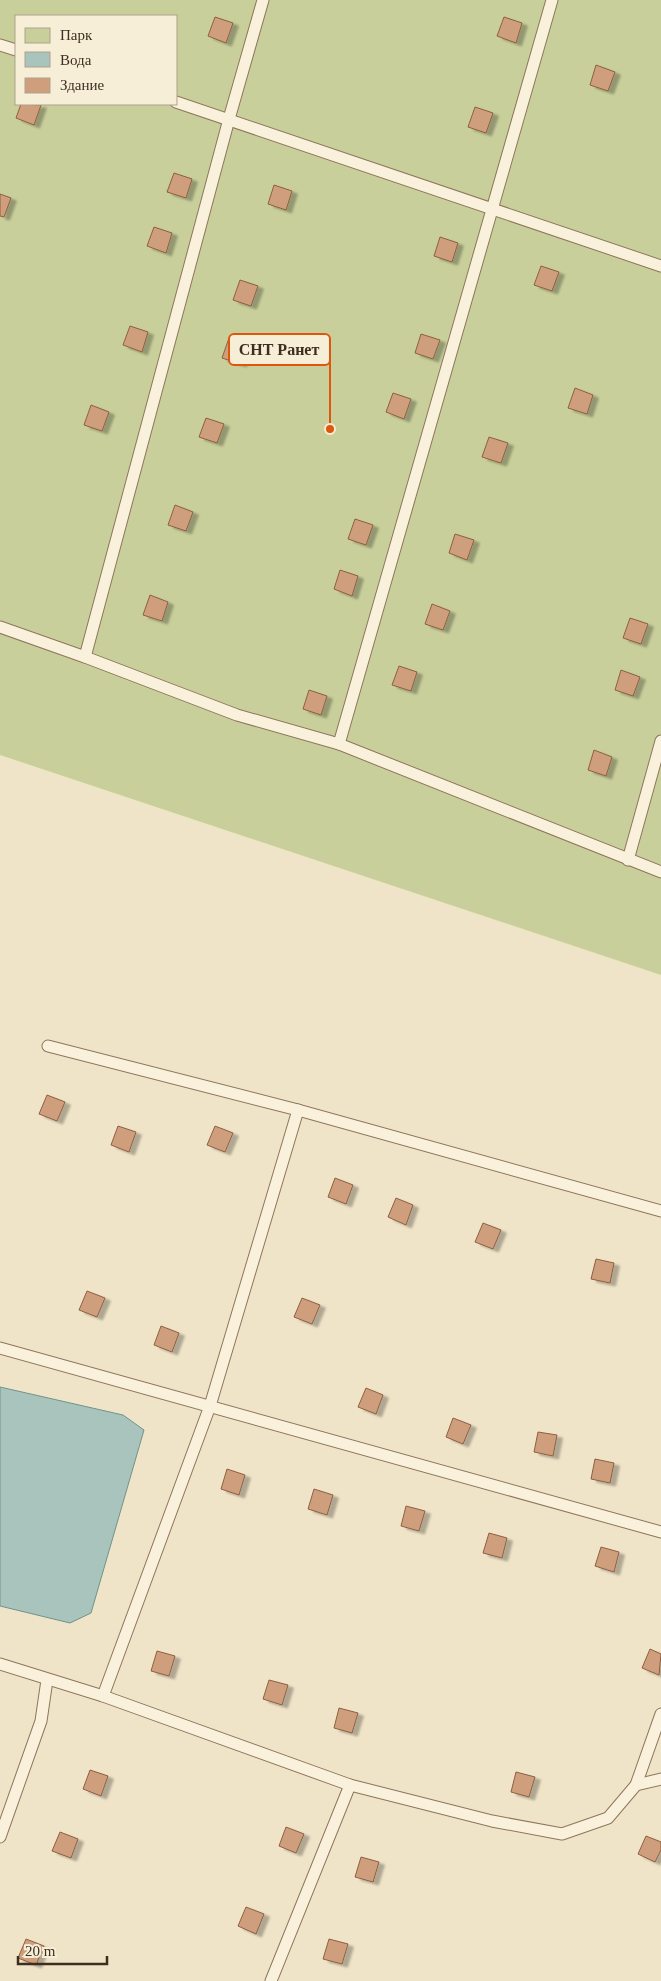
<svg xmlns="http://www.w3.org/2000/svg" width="661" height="1981" viewBox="0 0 661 1981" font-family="'Times New Roman',serif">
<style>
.green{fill:#c9cf9b;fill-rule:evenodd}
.water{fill:#a9c4bc;stroke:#6f938a}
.building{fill:#cf9f7d;stroke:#8d5f41;filter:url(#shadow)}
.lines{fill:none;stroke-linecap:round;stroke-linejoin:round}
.service-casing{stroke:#8d765c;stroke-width:13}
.service{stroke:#faf1dc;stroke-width:11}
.leader{fill:none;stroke:#df570d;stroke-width:2}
.callout-dot{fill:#df570d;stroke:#f7eed8;stroke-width:2}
.callout{fill:#f7eed8;stroke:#df570d;stroke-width:2}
.callout-label{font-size:16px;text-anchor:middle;font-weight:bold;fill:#3d2e20}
</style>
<defs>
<filter id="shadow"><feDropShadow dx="5.5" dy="3" stdDeviation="1" flood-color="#0004"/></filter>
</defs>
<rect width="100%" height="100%" fill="#f0e4c8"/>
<path class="green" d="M0 0H661V975L0 755ZM16 16H176V104H16Z"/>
<path class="water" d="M0 1387 123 1415 144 1430 91 1613 70 1623 0 1606Z"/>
<g class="building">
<path d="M215 17 233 23 226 43 208 36Z"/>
<path d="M504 17 522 23 516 43 497 36Z"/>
<path d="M596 65 615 72 608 91 590 85Z"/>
<path d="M21 104 41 105 34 125 16 118Z"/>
<path d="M475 107 493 113 486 133 468 127Z"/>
<path d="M174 173 192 179 186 198 167 192Z"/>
<path d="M274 185 292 191 286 210 268 204Z"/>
<path d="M0 194 11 198 4 217 0 216Z"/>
<path d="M154 227 172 233 166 253 147 246Z"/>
<path d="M440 237 458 243 452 262 434 256Z"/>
<path d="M541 266 559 272 552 291 534 285Z"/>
<path d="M240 280 258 286 251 306 233 300Z"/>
<path d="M130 326 148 332 142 352 123 345Z"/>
<path d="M421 334 440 340 433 359 415 353Z"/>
<path d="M229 338 247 345 241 364 222 358Z"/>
<path d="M575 388 593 395 587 414 568 408Z"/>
<path d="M393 393 411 399 404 419 386 412Z"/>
<path d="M91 405 109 412 102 431 84 425Z"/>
<path d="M206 418 224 424 217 443 199 437Z"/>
<path d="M489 437 508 443 501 463 482 457Z"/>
<path d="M175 505 193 512 186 531 168 525Z"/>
<path d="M355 519 373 525 366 545 348 539Z"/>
<path d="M455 534 474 540 467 560 449 553Z"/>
<path d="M340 570 358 576 352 596 334 589Z"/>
<path d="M150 595 168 602 162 621 143 615Z"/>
<path d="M432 604 450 611 443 630 425 624Z"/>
<path d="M630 618 648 624 641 644 623 638Z"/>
<path d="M399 666 417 672 411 691 392 685Z"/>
<path d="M621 670 640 677 633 696 615 690Z"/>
<path d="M309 690 327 696 321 715 303 709Z"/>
<path d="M594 750 612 757 606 776 588 770Z"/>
<path d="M47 1095 65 1102 57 1121 39 1114Z"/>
<path d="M118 1126 136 1132 129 1152 111 1145Z"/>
<path d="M215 1126 233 1133 225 1152 207 1145Z"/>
<path d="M335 1178 353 1185 346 1204 328 1197Z"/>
<path d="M396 1198 413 1205 406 1225 388 1217Z"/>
<path d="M483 1223 501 1230 493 1249 475 1242Z"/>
<path d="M596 1259 614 1263 610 1283 591 1279Z"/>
<path d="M87 1291 105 1298 97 1317 79 1310Z"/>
<path d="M302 1298 320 1305 312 1324 294 1317Z"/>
<path d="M161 1326 179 1333 172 1352 154 1345Z"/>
<path d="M366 1388 383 1395 376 1414 358 1407Z"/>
<path d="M453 1418 471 1425 463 1444 446 1437Z"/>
<path d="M538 1432 557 1435 553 1456 534 1452Z"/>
<path d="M595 1459 614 1463 610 1483 591 1479Z"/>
<path d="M227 1469 245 1475 239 1495 221 1489Z"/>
<path d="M314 1489 333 1495 327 1515 308 1509Z"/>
<path d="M406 1506 425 1511 419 1531 401 1526Z"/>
<path d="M489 1533 507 1538 502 1558 483 1553Z"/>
<path d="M601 1547 619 1552 614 1572 595 1566Z"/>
<path d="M650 1649 661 1654 659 1675 642 1668Z"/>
<path d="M157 1651 175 1656 169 1676 151 1671Z"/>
<path d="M269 1680 288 1685 282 1705 263 1699Z"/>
<path d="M339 1708 358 1713 352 1733 334 1728Z"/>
<path d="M90 1770 108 1776 101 1796 83 1789Z"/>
<path d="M516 1772 535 1777 529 1797 511 1792Z"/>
<path d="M286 1827 304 1834 296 1853 279 1846Z"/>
<path d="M60 1832 78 1839 71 1858 52 1851Z"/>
<path d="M646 1836 661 1842V1850L655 1862 638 1854Z"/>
<path d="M361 1857 379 1862 373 1882 355 1877Z"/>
<path d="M246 1907 264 1914 256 1934 238 1926Z"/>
<path d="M26 1939 44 1946 36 1965 18 1958Z"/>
<path d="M329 1939 348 1944 342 1964 323 1959Z"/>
</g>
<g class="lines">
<g class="service-casing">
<g id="service">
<path d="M0 45 16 50"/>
<path d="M176 102 661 266"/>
<path d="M0 627 85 657 237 715 339 744 661 872"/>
<path d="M85 657 229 119 263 0"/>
<path d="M339 744 552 0"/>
<path d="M628 860 661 741"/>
<path d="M48 1046 298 1110 661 1211"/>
<path d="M0 1348 661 1532"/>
<path d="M0 1664 103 1696 350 1785 492 1821 562 1834 608 1818 636 1785 661 1779"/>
<path d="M103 1696 210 1406 298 1110"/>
<path d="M636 1785 661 1714"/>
<path d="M0 1837 41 1721 47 1680"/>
<path d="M271 1981 350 1785"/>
</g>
</g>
<use href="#service" class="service"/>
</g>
<path class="leader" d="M330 429L330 350"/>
<circle class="callout-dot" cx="330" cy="429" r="5"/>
<rect class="callout" x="229" y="334" width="101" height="31" rx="5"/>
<g class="callout-label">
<text x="279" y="355">СНТ Ранет</text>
</g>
<rect x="15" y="15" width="162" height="90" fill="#f7eed8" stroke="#ada18e"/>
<rect x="25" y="28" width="25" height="15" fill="#c9cf9b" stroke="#ada18e"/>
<text x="60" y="40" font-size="15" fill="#3d2e20">Парк</text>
<rect x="25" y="52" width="25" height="15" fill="#a9c4bc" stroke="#ada18e"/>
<text x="60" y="65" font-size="15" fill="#3d2e20">Вода</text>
<rect x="25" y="78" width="25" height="15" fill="#cf9f7d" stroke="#ada18e"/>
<text x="60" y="90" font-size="15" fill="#3d2e20">Здание</text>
<path d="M18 1956v8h89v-8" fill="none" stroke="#3d2e20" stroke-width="2.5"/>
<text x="25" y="1956" font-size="15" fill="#3d2e20" stroke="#f7eed8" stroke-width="4" paint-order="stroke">20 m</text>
</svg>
